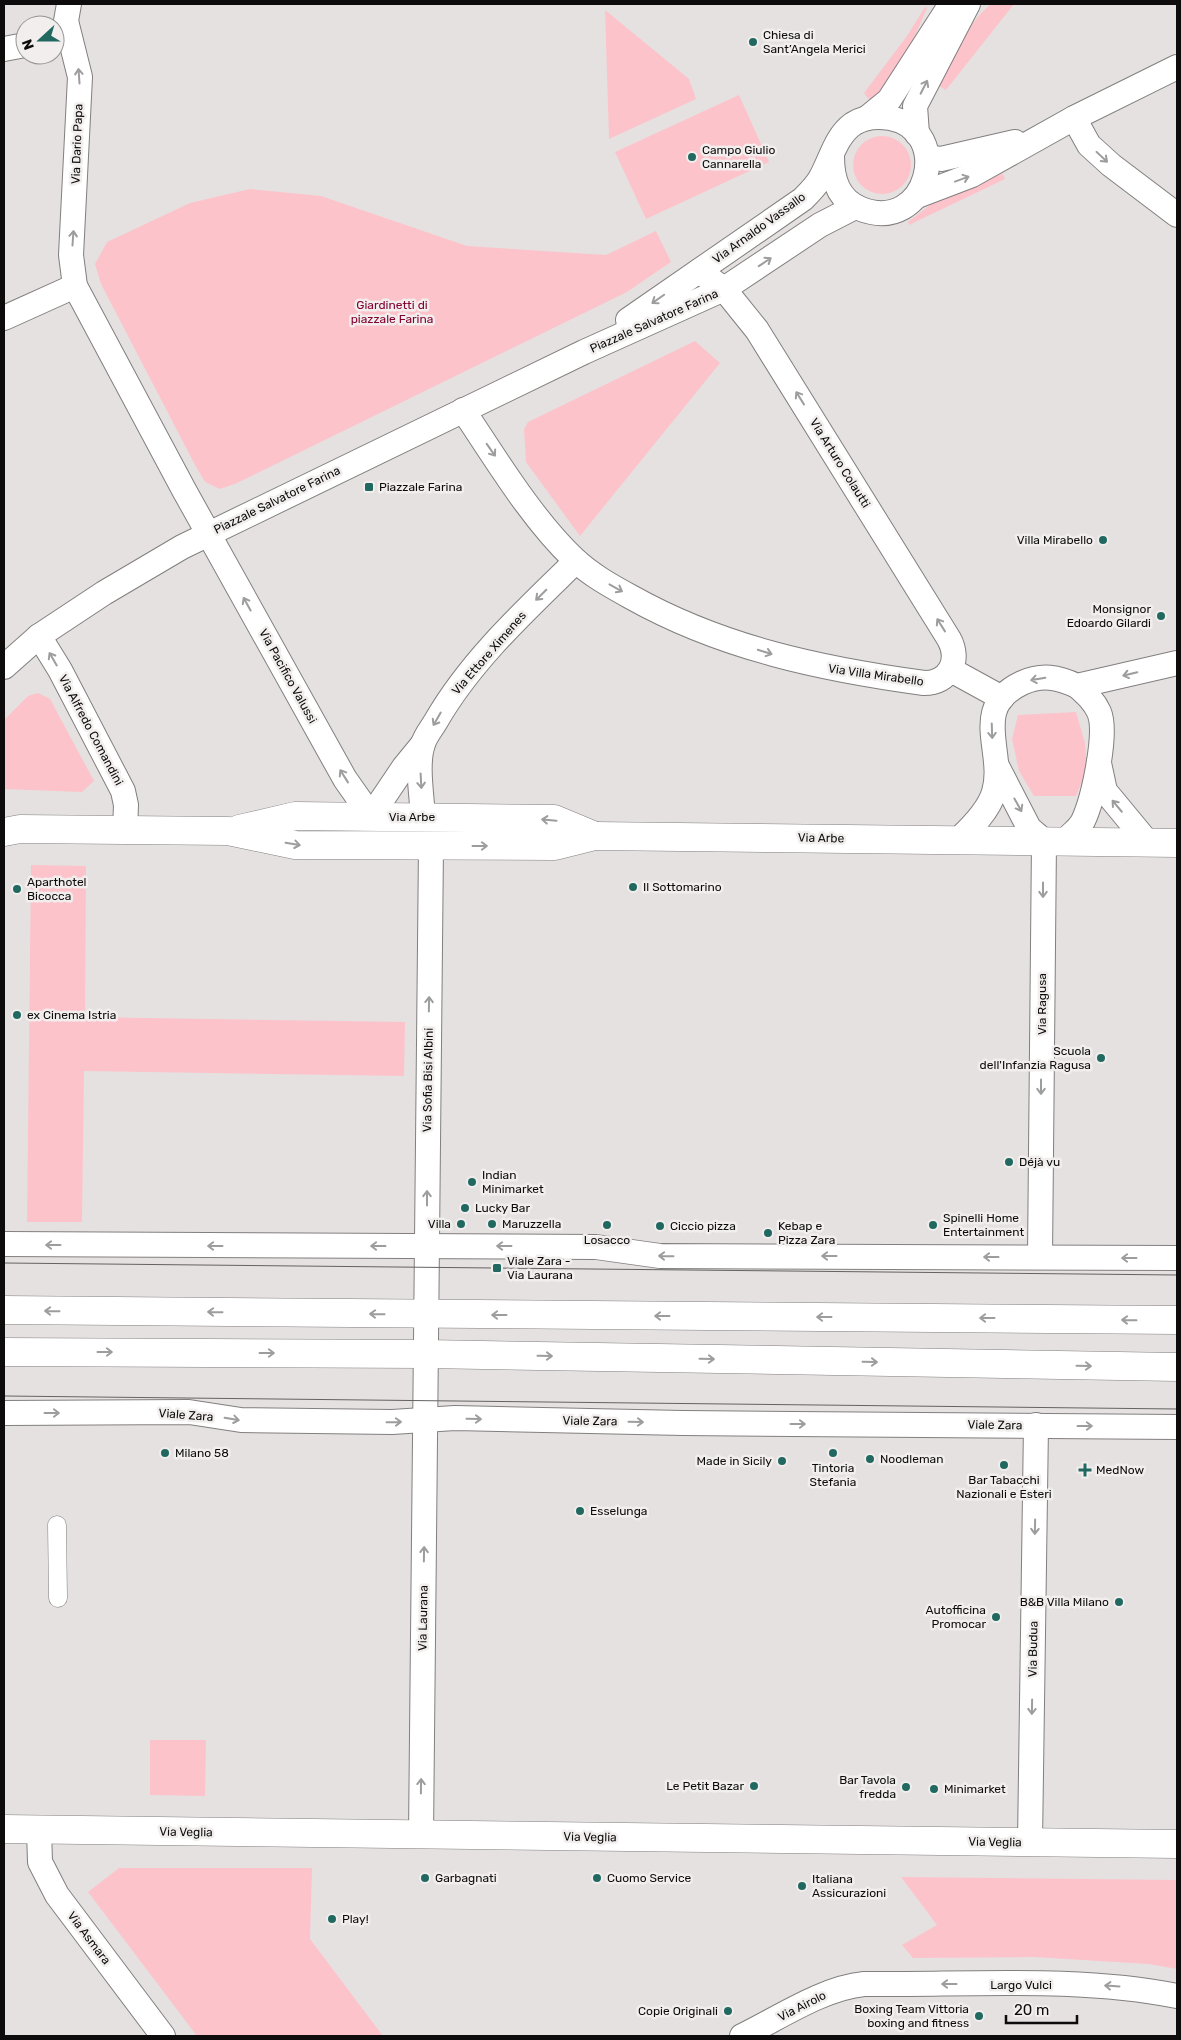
<svg xmlns="http://www.w3.org/2000/svg" width="1181" height="2040" viewBox="0 0 1181 2040" font-family="Rubik,sans-serif">
<style>
.green{fill:#fdc3ca}
.lines{fill:none;stroke-linecap:round;stroke-linejoin:round}
.pedestrian-casing{stroke:#837f7f;stroke-width:19}
.minor-casing{stroke:#837f7f;stroke-width:26}
.tertiary-casing{stroke:#837f7f;stroke-width:29}
.primary-casing{stroke:#837f7f;stroke-width:29}
.pedestrian{stroke:#fff;stroke-width:18}
.minor{stroke:#fff;stroke-width:24}
.tertiary{stroke:#fff;stroke-width:28}
.primary{stroke:#fff;stroke-width:28}
.tram{stroke:#656262;stroke-width:1}
.oneway{stroke:#9e9d9d}
.poi-dot{fill:#216960;stroke:#f2eeee;stroke-width:2}
.labels{text-anchor:middle;dominant-baseline:central;stroke-width:5;stroke-linejoin:round;paint-order:stroke}
.poi-label{font-size:12px;fill:#0d0b0b;stroke:#f2eeee;text-anchor:start}
.street-label{font-size:12px;fill:#0d0b0b;stroke:#f2eeee}
.park-label{font-size:12px;fill:#820330;stroke:#f2eeee}
</style>
<rect width="100%" height="100%" fill="#e5e1e1"/>
<g class="green">
<path d="M991 4H1014L946 90 939 86C954 55 965 26 991 4Z"/>
<path d="M925 7 927 8C913 40 898 80 871 102L864 93 907 36Z"/>
<path d="M605 10 689 79 696 99 609 139Z"/>
<path d="M739 95 769 162 646 219 615 152Z"/>
<circle cx="882" cy="165" r="29"/>
<path d="M1003 174 1005 179 909 225 908 222 934 202 973 182Z"/>
<path d="M250 189 321 196 467 246 606 255 656 231 671 262 627 292 237 483 220 489 205 482 195 465 101 284 95 264 107 242 190 203Z"/>
<path d="M695 341 720 363 580 536 526 462 524 429 528 422Z"/>
<path d="M38 693 50 699 94 781 82 792 4 789V720L28 696Z"/>
<path d="M1076 712 1085 743 1087 769 1076 796H1034L1019 771 1012 739 1018 715Z"/>
<path d="M31 865 86 866 85 1017 405 1022 404 1076 84 1071 82 1222H27Z"/>
<path d="M150 1740H206L205 1796 150 1795Z"/>
<path d="M119 1868H312L310 1939 383 2036H197L88 1892Z"/>
<path d="M901 1877 1177 1880V1969L1149 1964 1033 1957 913 1958 902 1945 937 1925Z"/>
</g>
<g class="lines">
<g class="pedestrian-casing">
<path id="pedestrian" d="M57 1525 58 1598"/>
</g>
<g class="minor-casing">
<g id="minor">
<path d="M69 4 66 21 80 77 71 255 75 286 184 490 345 779 371 816 404 767 422 745"/>
<path d="M4 49 25 45"/>
<path d="M867 118 889 100 951 4"/>
<path d="M1074 118 1089 145 1111 165 1177 215"/>
<path d="M917 134 915 106 968 4"/>
<path d="M928 157 941 159 1015 142"/>
<path d="M917 196 972 175 1074 118 1177 67"/>
<path d="M4 318 75 286"/>
<path d="M628 320 803 199C809 193 816 186 820 179 831 160 835 137 853 124 864 117 878 116 890 118 955 130 928 235 861 209 838 200 832 179 832 156"/>
<path d="M463 410C496 459 531 518 574 559 591 575 611 586 631 597 722 648 821 669 924 683 949 683 961 661 949 639L757 330 724 289 699 271"/>
<path d="M39 636 60 670 123 791 126 805 125 830"/>
<path d="M4 667 39 636 104 593 182 547 584 352 724 289 820 225 855 207"/>
<path d="M951 670 1002 698"/>
<path d="M1099 763 1105 791 1148 843"/>
<path d="M997 766 1029 828 1044 841 1040 1257"/>
<path d="M423 817C422 797 416 763 423 744 425 736 432 728 436 721 471 660 526 610 576 561"/>
<path d="M958 840C972 827 989 810 994 792 1006 752 969 708 1022 683 1042 674 1058 677 1077 686L1177 663"/>
<path d="M1065 841C1071 834 1079 829 1083 821 1093 800 1108 733 1099 712 1094 701 1086 694 1077 686"/>
<path d="M4 1244 596 1247 660 1256 1177 1258"/>
<path d="M4 1413 189 1412 241 1420 392 1422 455 1418 683 1423 1177 1427"/>
<path d="M39 1830 40 1862 57 1895 163 2036"/>
<path d="M421 1835 431 846"/>
<path d="M1030 1842 1036 1425"/>
<path d="M742 2036C779 2018 823 1988 864 1984 965 1985 1079 1976 1177 1996"/>
</g>
</g>
<g class="tertiary-casing">
<g id="tertiary">
<path d="M239 829 295 816 554 819 595 836"/>
<path d="M4 832 20 829 228 831 295 845 555 846 595 836 1177 843"/>
<path d="M4 1829 1177 1844"/>
</g>
</g>
<g class="primary-casing">
<g id="primary">
<path d="M4 1310 1177 1320"/>
<path d="M4 1352 426 1354 1177 1367"/>
</g>
</g>
<use href="#pedestrian" class="pedestrian"/>
<use href="#minor" class="minor"/>
<use href="#tertiary" class="tertiary"/>
<use href="#primary" class="primary"/>
<g class="tram">
<path d="M4 1263 1177 1275"/>
<path d="M4 1396 1177 1409"/>
</g>
</g>
<defs><path id="oneway-shaft" d="M-6 0H5M1.5-3L5.5 0L1.5 3" fill="none" stroke-width="1.6" stroke-linecap="round" stroke-linejoin="round" transform="scale(1.25)"/></defs>
<g class="oneway">
<use href="#oneway-shaft" transform="translate(79 76) rotate(-94)"/>
<use href="#oneway-shaft" transform="translate(924 87) rotate(-63)"/>
<use href="#oneway-shaft" transform="translate(1102 157) rotate(43)"/>
<use href="#oneway-shaft" transform="translate(962 179) rotate(-20)"/>
<use href="#oneway-shaft" transform="translate(73 238) rotate(-86)"/>
<use href="#oneway-shaft" transform="translate(765 262) rotate(-34)"/>
<use href="#oneway-shaft" transform="translate(658 299) rotate(145)"/>
<use href="#oneway-shaft" transform="translate(800 398) rotate(-122)"/>
<use href="#oneway-shaft" transform="translate(491 450) rotate(55)"/>
<use href="#oneway-shaft" transform="translate(616 588) rotate(29)"/>
<use href="#oneway-shaft" transform="translate(541 595) rotate(135)"/>
<use href="#oneway-shaft" transform="translate(247 604) rotate(-119)"/>
<use href="#oneway-shaft" transform="translate(941 625) rotate(-122)"/>
<use href="#oneway-shaft" transform="translate(765 652) rotate(17)"/>
<use href="#oneway-shaft" transform="translate(53 659) rotate(-120)"/>
<use href="#oneway-shaft" transform="translate(1130 674) rotate(167)"/>
<use href="#oneway-shaft" transform="translate(1038 679) rotate(170)"/>
<use href="#oneway-shaft" transform="translate(437 719) rotate(120)"/>
<use href="#oneway-shaft" transform="translate(992 731) rotate(88)"/>
<use href="#oneway-shaft" transform="translate(344 776) rotate(-122)"/>
<use href="#oneway-shaft" transform="translate(421 781) rotate(87)"/>
<use href="#oneway-shaft" transform="translate(1018 805) rotate(61)"/>
<use href="#oneway-shaft" transform="translate(1117 806) rotate(-130)"/>
<use href="#oneway-shaft" transform="translate(549 820) rotate(-175)"/>
<use href="#oneway-shaft" transform="translate(293 844) rotate(9)"/>
<use href="#oneway-shaft" transform="translate(480 846)"/>
<use href="#oneway-shaft" transform="translate(1043 890) rotate(90)"/>
<use href="#oneway-shaft" transform="translate(429 1004) rotate(-89)"/>
<use href="#oneway-shaft" transform="translate(1041 1087) rotate(90)"/>
<use href="#oneway-shaft" transform="translate(427 1198) rotate(-90)"/>
<use href="#oneway-shaft" transform="translate(53 1245) rotate(-180)"/>
<use href="#oneway-shaft" transform="translate(215 1246) rotate(-180)"/>
<use href="#oneway-shaft" transform="translate(378 1246) rotate(180)"/>
<use href="#oneway-shaft" transform="translate(504 1246) rotate(-180)"/>
<use href="#oneway-shaft" transform="translate(666 1256) rotate(-179)"/>
<use href="#oneway-shaft" transform="translate(829 1256) rotate(-180)"/>
<use href="#oneway-shaft" transform="translate(991 1257) rotate(-180)"/>
<use href="#oneway-shaft" transform="translate(1129 1258) rotate(-180)"/>
<use href="#oneway-shaft" transform="translate(52 1311) rotate(-179)"/>
<use href="#oneway-shaft" transform="translate(215 1312) rotate(-179)"/>
<use href="#oneway-shaft" transform="translate(377 1314) rotate(-179)"/>
<use href="#oneway-shaft" transform="translate(499 1315) rotate(-180)"/>
<use href="#oneway-shaft" transform="translate(662 1316) rotate(-180)"/>
<use href="#oneway-shaft" transform="translate(824 1317) rotate(-180)"/>
<use href="#oneway-shaft" transform="translate(987 1318) rotate(-180)"/>
<use href="#oneway-shaft" transform="translate(1129 1320) rotate(-179)"/>
<use href="#oneway-shaft" transform="translate(105 1352)"/>
<use href="#oneway-shaft" transform="translate(267 1353)"/>
<use href="#oneway-shaft" transform="translate(545 1356) rotate(1)"/>
<use href="#oneway-shaft" transform="translate(707 1359) rotate(1)"/>
<use href="#oneway-shaft" transform="translate(870 1362) rotate(1)"/>
<use href="#oneway-shaft" transform="translate(1084 1366) rotate(1)"/>
<use href="#oneway-shaft" transform="translate(52 1413)"/>
<use href="#oneway-shaft" transform="translate(232 1419) rotate(9)"/>
<use href="#oneway-shaft" transform="translate(474 1419) rotate(1)"/>
<use href="#oneway-shaft" transform="translate(394 1422) rotate(-1)"/>
<use href="#oneway-shaft" transform="translate(636 1422) rotate(1)"/>
<use href="#oneway-shaft" transform="translate(798 1424)"/>
<use href="#oneway-shaft" transform="translate(1085 1426)"/>
<use href="#oneway-shaft" transform="translate(1035 1527) rotate(91)"/>
<use href="#oneway-shaft" transform="translate(424 1554) rotate(-89)"/>
<use href="#oneway-shaft" transform="translate(1032 1707) rotate(91)"/>
<use href="#oneway-shaft" transform="translate(421 1786) rotate(-89)"/>
<use href="#oneway-shaft" transform="translate(949 1984) rotate(-180)"/>
<use href="#oneway-shaft" transform="translate(1112 1986) rotate(-176)"/>
</g>
<g class="poi-dot">
<circle cx="753" cy="42" r="5"/>
<circle cx="692" cy="157" r="5"/>
<rect x="364" y="482" width="10" height="10" rx="2.5"/>
<circle cx="1103" cy="540" r="5"/>
<circle cx="1161" cy="616" r="5"/>
<circle cx="633" cy="887" r="5"/>
<circle cx="17" cy="889" r="5"/>
<circle cx="17" cy="1015" r="5"/>
<circle cx="1101" cy="1058" r="5"/>
<circle cx="1009" cy="1162" r="5"/>
<circle cx="472" cy="1182" r="5"/>
<circle cx="465" cy="1208" r="5"/>
<circle cx="461" cy="1224" r="5"/>
<circle cx="492" cy="1224" r="5"/>
<circle cx="607" cy="1225" r="5"/>
<circle cx="933" cy="1225" r="5"/>
<circle cx="660" cy="1226" r="5"/>
<circle cx="768" cy="1233" r="5"/>
<rect x="492" y="1263" width="10" height="10" rx="2.5"/>
<circle cx="165" cy="1453" r="5"/>
<circle cx="833" cy="1453" r="5"/>
<circle cx="870" cy="1459" r="5"/>
<circle cx="782" cy="1461" r="5"/>
<circle cx="1004" cy="1465" r="5"/>
<path d="M1082.5 1462.5h5v5h5v5h-5v5h-5v-5h-5v-5h5z"/>
<circle cx="580" cy="1511" r="5"/>
<circle cx="1119" cy="1602" r="5"/>
<circle cx="996" cy="1617" r="5"/>
<circle cx="754" cy="1786" r="5"/>
<circle cx="906" cy="1787" r="5"/>
<circle cx="934" cy="1789" r="5"/>
<circle cx="425" cy="1878" r="5"/>
<circle cx="597" cy="1878" r="5"/>
<circle cx="802" cy="1886" r="5"/>
<circle cx="332" cy="1919" r="5"/>
<circle cx="728" cy="2011" r="5"/>
<circle cx="979" cy="2016" r="5"/>
</g>
<g class="labels">
<g class="poi-label">
<text x="763" y="35">Chiesa di<tspan x="763" dy="14">Sant’Angela Merici</tspan></text>
<text x="702" y="150">Campo Giulio<tspan x="702" dy="14">Cannarella</tspan></text>
<text x="379" y="487">Piazzale Farina</text>
<text x="1093" y="540" text-anchor="end">Villa Mirabello</text>
<text x="1151" y="609" text-anchor="end">Monsignor<tspan x="1151" dy="14">Edoardo Gilardi</tspan></text>
<text x="27" y="882">Aparthotel<tspan x="27" dy="14">Bicocca</tspan></text>
<text x="643" y="887">Il Sottomarino</text>
<text x="27" y="1015">ex Cinema Istria</text>
<text x="1091" y="1051" text-anchor="end">Scuola<tspan x="1091" dy="14">dell'Infanzia Ragusa</tspan></text>
<text x="1019" y="1162">Déjà vu</text>
<text x="482" y="1175">Indian<tspan x="482" dy="14">Minimarket</tspan></text>
<text x="475" y="1208">Lucky Bar</text>
<text x="943" y="1218">Spinelli Home<tspan x="943" dy="14">Entertainment</tspan></text>
<text x="451" y="1224" text-anchor="end">Villa</text>
<text x="502" y="1224">Maruzzella</text>
<text x="670" y="1226">Ciccio pizza</text>
<text x="778" y="1226">Kebap e<tspan x="778" dy="14">Pizza Zara</tspan></text>
<text x="607" y="1240" text-anchor="middle">Losacco</text>
<text x="507" y="1261">Viale Zara -<tspan x="507" dy="14">Via Laurana</tspan></text>
<text x="175" y="1453">Milano 58</text>
<text x="880" y="1459">Noodleman</text>
<text x="772" y="1461" text-anchor="end">Made in Sicily</text>
<text x="833" y="1468" text-anchor="middle">Tintoria<tspan x="833" dy="14">Stefania</tspan></text>
<text x="1096" y="1470">MedNow</text>
<text x="1004" y="1480" text-anchor="middle">Bar Tabacchi<tspan x="1004" dy="14">Nazionali e Esteri</tspan></text>
<text x="590" y="1511">Esselunga</text>
<text x="1109" y="1602" text-anchor="end">B&amp;B Villa Milano</text>
<text x="986" y="1610" text-anchor="end">Autofficina<tspan x="986" dy="14">Promocar</tspan></text>
<text x="896" y="1780" text-anchor="end">Bar Tavola<tspan x="896" dy="14">fredda</tspan></text>
<text x="744" y="1786" text-anchor="end">Le Petit Bazar</text>
<text x="944" y="1789">Minimarket</text>
<text x="435" y="1878">Garbagnati</text>
<text x="607" y="1878">Cuomo Service</text>
<text x="812" y="1879">Italiana<tspan x="812" dy="14">Assicurazioni</tspan></text>
<text x="342" y="1919">Play!</text>
<text x="969" y="2009" text-anchor="end">Boxing Team Vittoria<tspan x="969" dy="14">boxing and fitness</tspan></text>
<text x="718" y="2011" text-anchor="end">Copie Originali</text>
</g>
<g class="street-label">
<text transform="translate(77 144) rotate(-88)">Via Dario Papa</text>
<text transform="translate(759 228) rotate(-36)">Via Arnaldo Vassallo</text>
<text transform="translate(654 321) rotate(-24)">Piazzale Salvatore Farina</text>
<text transform="translate(840 463) rotate(58)">Via Arturo Colautti</text>
<text transform="translate(277 500) rotate(-26)">Piazzale Salvatore Farina</text>
<text transform="translate(489 653) rotate(-49)">Via Ettore Ximenes</text>
<text transform="translate(876 675) rotate(8)">Via Villa Mirabello</text>
<text transform="translate(288 676) rotate(61)">Via Pacifico Valussi</text>
<text transform="translate(91 730) rotate(62)">Via Alfredo Comandini</text>
<text x="412" y="817">Via Arbe</text>
<text transform="translate(821 838) rotate(1)">Via Arbe</text>
<text transform="translate(1042 1004) rotate(-90)">Via Ragusa</text>
<text transform="translate(428 1080) rotate(-89)">Via Sofia Bisi Albini</text>
<text transform="translate(186 1415) rotate(4)">Viale Zara</text>
<text transform="translate(590 1421) rotate(1)">Viale Zara</text>
<text transform="translate(995 1425) rotate(1)">Viale Zara</text>
<text transform="translate(423 1618) rotate(-89)">Via Laurana</text>
<text transform="translate(1033 1649) rotate(-89)">Via Budua</text>
<text transform="translate(186 1832) rotate(1)">Via Veglia</text>
<text transform="translate(590 1837) rotate(1)">Via Veglia</text>
<text transform="translate(995 1842) rotate(1)">Via Veglia</text>
<text transform="translate(89 1938) rotate(53)">Via Asmara</text>
<text x="1021" y="1985">Largo Vulci</text>
<text transform="translate(802 2006) rotate(-27)">Via Airolo</text>
</g>
<g class="park-label">
<text x="392" y="305">Giardinetti di<tspan x="392" dy="14">piazzale Farina</tspan></text>
</g>
</g>
<rect width="1181" height="2040" fill="none" stroke="#0d0b0b" stroke-width="10"/>
<g transform="translate(40 40) rotate(249)"><circle r="24" fill="#f2eeee" stroke="#969393"/>
<path d="M0-4L9 19L0 12L-9 19Z" fill="#216960"/>
<text y="-8" font-size="14" font-weight="bold" text-anchor="middle" fill="#0d0b0b">N</text>
</g>
<path d="M1006 2015v8h71v-8" fill="none" stroke="#0d0b0b" stroke-width="2.5"/>
<text x="1014" y="2015" font-size="15" fill="#0d0b0b" stroke="#f2eeee" stroke-width="4" paint-order="stroke">20 m</text>
</svg>
